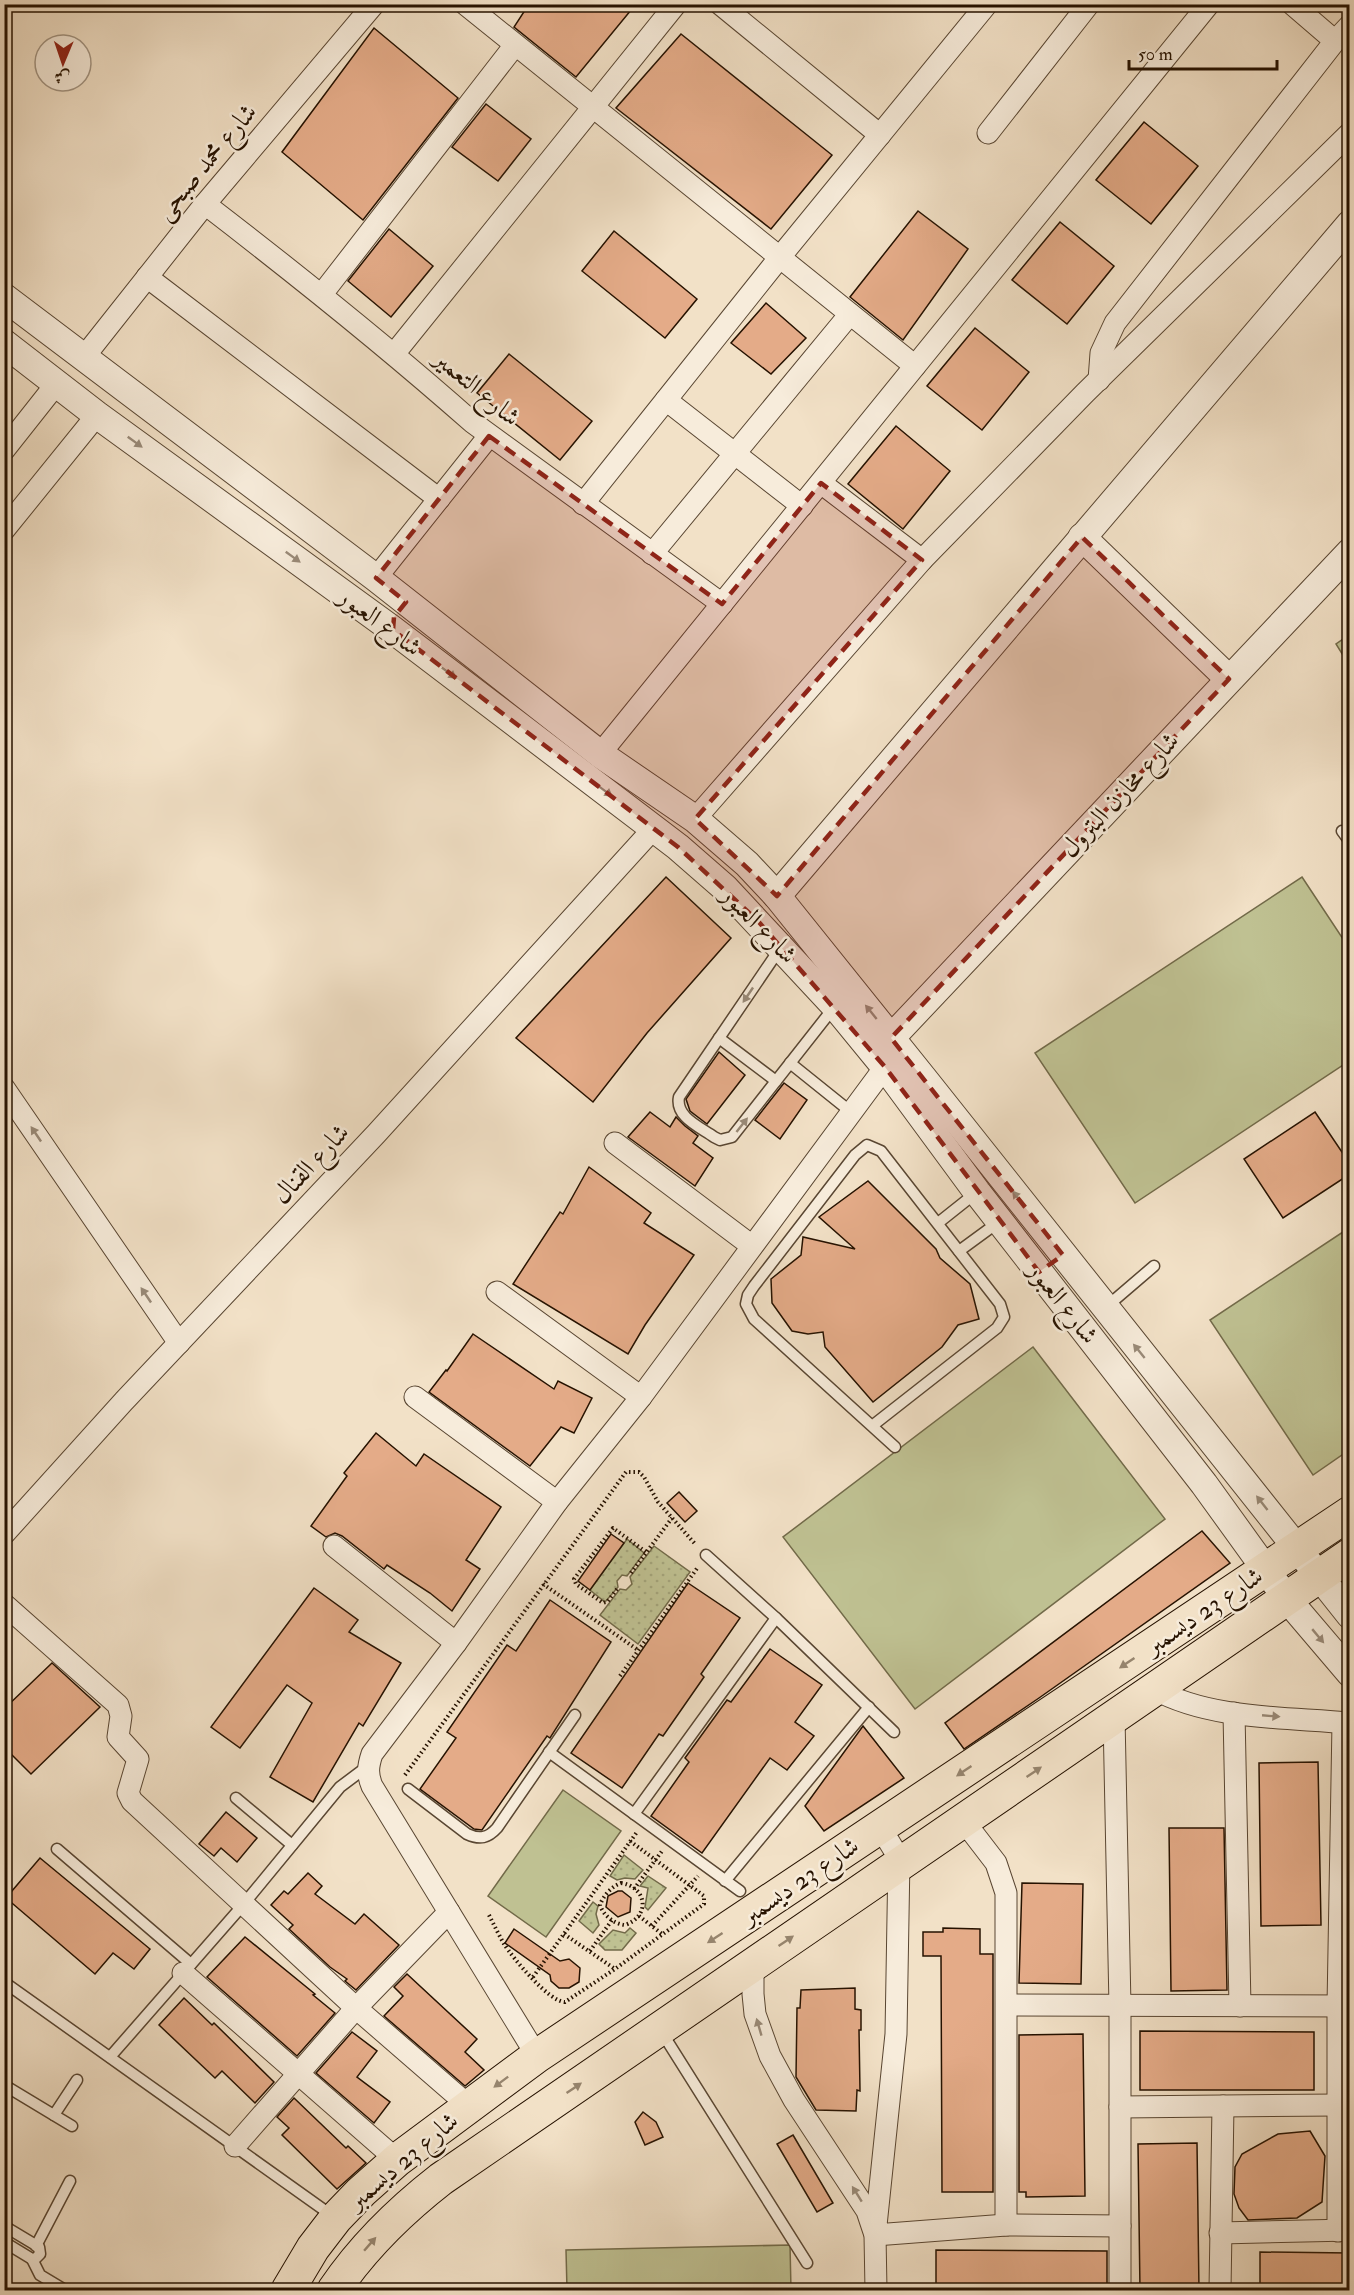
<svg xmlns="http://www.w3.org/2000/svg" width="1354" height="2295" viewBox="0 0 1354 2295" font-family="'IM FELL Double Pica',Amiri,serif">
<style>
.grass{fill:url(#grass-dots);stroke:#726a49;stroke-width:1.5}
.pitch{fill:#bfc192;stroke:#726a49;stroke-width:1.5}
.building{fill:#e4ab88;stroke:#261200;stroke-width:1.5}
.lines{fill:none;stroke-linecap:round;stroke-linejoin:round}
.service-casing{stroke:#594632;stroke-width:13}
.minor-casing{stroke:#594632;stroke-width:23}
.tertiary-casing{stroke:#594632;stroke-width:29}
.primary-casing{stroke:#261200;stroke-width:35}
.path{stroke:#261200;stroke-width:4;stroke-dasharray:1.5 3;stroke-linecap:butt}
.service{stroke:#f7ecdb;stroke-width:10}
.minor{stroke:#f7ecdb;stroke-width:21}
.tertiary{stroke:#f7ecdb;stroke-width:27}
.primary{stroke:#f2e1c7;stroke-width:33}
.oneway{fill:#998a78}
.oneway2{fill:#96846d}
.marked{fill:#8f2418;fill-opacity:0.2;stroke:#8f2418;stroke-width:4.5;stroke-dasharray:12 8;stroke-linejoin:round}
.labels{text-anchor:middle;dominant-baseline:central;stroke-width:5;stroke-linejoin:round;paint-order:stroke}
.street-label{font-size:26px;fill:#261200;stroke:#f7ecdb}
</style>
<defs>
<pattern id="grass-dots" width="8" height="8" patternUnits="userSpaceOnUse" patternTransform="scale(1.5)"><rect width="8" height="8" fill="#bfc192"/><path d="M2 2h.1M6 6h.1" fill="none" stroke="#a4a57c" stroke-width="1.8" stroke-linecap="round"/></pattern>
</defs>
<rect width="100%" height="100%" fill="#f2e1c7"/>
<filter id="stains"><feTurbulence type="fractalNoise" baseFrequency=".00333" numOctaves="4"/><feColorMatrix values="0 0 0 0 .2 0 0 0 0 .09 0 0 0 0 .02 0 0 0 .5 -.17"/></filter>
<radialGradient id="worn" r=".72"><stop offset=".6" stop-color="#630" stop-opacity="0"/><stop offset="1" stop-color="#630" stop-opacity=".3"/></radialGradient>
<g class="grass">
<path d="M627 1539 644 1553 627 1576 622 1575 617 1581 618 1587 605 1602 590 1590Z"/>
<path d="M654 1546 690 1572 638 1644 600 1615 620 1589 626 1590 632 1584 630 1577Z"/>
<path d="M624 1855 643 1870 635 1879 625 1878 617 1880 610 1876Z"/>
<path d="M648 1876 666 1888 648 1910 645 1907 648 1888 640 1886Z"/>
<path d="M593 1902 598 1906 596 1914 599 1925 593 1933 579 1921Z"/>
<path d="M630 1928 636 1933 622 1950H605L599 1944 613 1930 625 1933Z"/>
</g>
<g class="pitch">
<path d="M1349 635V665L1336 644Z"/>
<path d="M1302 877 1349 948V1061L1135 1203 1035 1053Z"/>
<path d="M1349 1228V1450L1313 1475 1210 1320Z"/>
<path d="M1033 1347 1165 1519 915 1709 783 1537Z"/>
<path d="M563 1790 621 1831 546 1937 488 1896Z"/>
<path d="M790 2245 791 2290H567L566 2250Z"/>
</g>
<g class="building">
<path d="M529 4H636L576 77 514 27Z"/>
<path d="M374 28 458 98 363 220 282 152Z"/>
<path d="M681 34 832 155 771 229 616 108Z"/>
<path d="M486 104 531 139 498 181 452 147Z"/>
<path d="M1144 122 1198 166 1151 224 1096 180Z"/>
<path d="M918 211 968 249 903 340 850 297Z"/>
<path d="M1060 222 1114 266 1067 324 1012 280Z"/>
<path d="M389 229 433 266 391 317 348 281Z"/>
<path d="M614 231 697 299 665 338 582 271Z"/>
<path d="M766 303 806 338 771 374 731 343Z"/>
<path d="M975 328 1029 372 982 430 927 386Z"/>
<path d="M509 354 592 421 560 460 477 393Z"/>
<path d="M896 426 950 471 903 529 848 484Z"/>
<path d="M666 877 731 938 647 1033 593 1102 516 1038Z"/>
<path d="M719 1052 745 1075 707 1124 690 1111 686 1099Z"/>
<path d="M784 1083 807 1100 780 1139 755 1120Z"/>
<path d="M650 1112 670 1127 676 1117 685 1126 698 1136 693 1143 713 1158 695 1186 628 1137Z"/>
<path d="M1315 1112 1350 1164V1174L1283 1218 1244 1159Z"/>
<path d="M589 1167 651 1213 644 1223 694 1255 645 1325 628 1354 513 1284 560 1212 563 1214Z"/>
<path d="M868 1181 936 1249 940 1258 970 1284 979 1319 958 1325 942 1347 873 1402 825 1347 823 1332 808 1334 792 1331 772 1303 771 1279 801 1255 803 1237 855 1249 819 1217Z"/>
<path d="M473 1334 554 1389 558 1381 592 1398 574 1433 561 1427 530 1466 429 1392 446 1370 447 1371Z"/>
<path d="M376 1433 416 1466 424 1454 501 1507 466 1560 480 1569 452 1611 430 1593 387 1565 384 1569 342 1536 335 1533 326 1537 311 1526 347 1476 344 1473Z"/>
<path d="M679 1492 697 1511 685 1522 667 1503Z"/>
<path d="M1202 1531 1230 1563 1039 1698 964 1749 945 1723Z"/>
<path d="M611 1534 624 1543 590 1590 578 1581Z"/>
<path d="M688 1583 740 1618 701 1674 704 1677 663 1736 659 1734 622 1788 571 1753Z"/>
<path d="M314 1588 358 1620 349 1632 401 1663 363 1726 359 1723 313 1802 270 1777 312 1703 287 1685 240 1748 211 1727Z"/>
<path d="M550 1600 611 1642 550 1738 547 1736 482 1830 474 1829 420 1789 456 1738 447 1732 507 1645 516 1651Z"/>
<path d="M770 1649 822 1685 795 1722 814 1736 787 1770 770 1758 702 1853 651 1816 689 1762 685 1758 727 1700 731 1702Z"/>
<path d="M52 1663 100 1707 31 1774 4 1747V1709Z"/>
<path d="M863 1726 904 1778 824 1831 805 1806Z"/>
<path d="M1318 1762 1321 1925 1261 1926 1259 1763Z"/>
<path d="M226 1812 257 1838 237 1862 221 1848 214 1856 199 1844Z"/>
<path d="M1169 1828H1224L1227 1990 1171 1991Z"/>
<path d="M40 1858 150 1949 134 1969 113 1953 95 1974 6 1898Z"/>
<path d="M308 1873 322 1886 315 1894 355 1924 364 1914 399 1945 356 1990 345 1981 347 1979 330 1967 289 1929 293 1925 271 1905 284 1891 288 1894Z"/>
<path d="M1022 1883 1083 1884 1081 1984 1019 1983Z"/>
<path d="M618 1891H622L631 1898 630 1912 618 1917 606 1907 608 1896Z"/>
<path d="M943 1928 980 1929V1954H993V2192H942L941 1956H923V1932H943Z"/>
<path d="M514 1929 560 1961 569 1959 580 1968 579 1982 569 1988H559L551 1981 550 1975 505 1943Z"/>
<path d="M245 1937 315 1994 313 1995 335 2013 297 2056 207 1977Z"/>
<path d="M407 1974 477 2039 465 2052 484 2070 465 2086 384 2016 403 1996 394 1987Z"/>
<path d="M855 1988V2009L861 2010V2030H859L860 2091 857 2090 856 2111 816 2110 796 2077 797 2008H800L801 1990Z"/>
<path d="M184 1998 212 2025 214 2023 274 2082 255 2103 222 2071 215 2078 159 2025Z"/>
<path d="M1140 2031 1314 2032V2090H1140Z"/>
<path d="M352 2032 377 2051 357 2077 390 2102 374 2123 316 2073Z"/>
<path d="M1083 2034 1085 2196 1026 2197V2192H1019V2035Z"/>
<path d="M294 2098 346 2148 348 2146 366 2163 337 2189 282 2135 289 2128 277 2117Z"/>
<path d="M643 2112 656 2122 663 2137 645 2145 635 2122Z"/>
<path d="M1310 2131 1325 2156 1322 2202 1297 2218 1248 2220 1239 2208 1234 2194 1235 2167 1242 2154 1278 2134Z"/>
<path d="M793 2135 833 2203 817 2212 777 2144Z"/>
<path d="M1197 2143 1199 2290H1140L1138 2144Z"/>
<path d="M936 2250 1107 2251V2290H936Z"/>
<path d="M1260 2252 1350 2253V2290H1260Z"/>
</g>
<g class="lines">
<g class="service-casing">
<g id="service">
<path d="M1342 831 1350 842"/>
<path d="M781 947 679 1097C675 1117 700 1127 714 1137L720 1140 732 1137 835 1006"/>
<path d="M719 1038 776 1081"/>
<path d="M790 1063 851 1112"/>
<path d="M938 1223 977 1192"/>
<path d="M959 1251 1000 1221"/>
<path d="M1105 1308 1154 1266"/>
<path d="M872 1426 997 1328 1004 1317 1000 1304 881 1151 867 1145 855 1155 754 1286 748 1295 746 1304 754 1319 895 1447"/>
<path d="M706 1555 776 1618 894 1732"/>
<path d="M549 1752 740 1891"/>
<path d="M408 1789 467 1834C480 1840 488 1838 497 1828L575 1715"/>
<path d="M236 1798 292 1845"/>
<path d="M634 1814 776 1618"/>
<path d="M57 1849 191 1964"/>
<path d="M725 1881 869 1707"/>
<path d="M4 1982 334 2217"/>
<path d="M661 2031 807 2263"/>
<path d="M110 2057 243 1905 340 1787 368 1766"/>
<path d="M4 2085 72 2126"/>
<path d="M54 2115 77 2080"/>
<path d="M4 2226 39 2247 40 2254 36 2258 32 2259 4 2242"/>
<path d="M36 2246 70 2181"/>
<path d="M32 2259 40 2275 65 2290"/>
</g>
</g>
<g class="minor-casing">
<g id="minor">
<path d="M465 4 915 366"/>
<path d="M720 4 880 135"/>
<path d="M1335 41 1350 25"/>
<path d="M988 133 1089 4"/>
<path d="M205 204C296 274 386 346 472 422L722 604"/>
<path d="M147 277 439 499"/>
<path d="M322 294 515 45"/>
<path d="M394 354 676 4"/>
<path d="M84 357 205 204 374 4"/>
<path d="M1099 380 1101 353 1115 323 1335 41 1292 4"/>
<path d="M666 400 802 506"/>
<path d="M4 450 57 383"/>
<path d="M821 483 922 560"/>
<path d="M583 504 780 257 987 4"/>
<path d="M4 530 97 415"/>
<path d="M652 554 850 314"/>
<path d="M376 578 489 436"/>
<path d="M600 754 1209 4"/>
<path d="M695 819 922 560 1085 393 1350 133"/>
<path d="M4 1088 179 1343"/>
<path d="M615 1143 752 1246"/>
<path d="M497 1292 641 1397"/>
<path d="M415 1397 557 1502"/>
<path d="M4 1534 124 1401 376 1134 654 828"/>
<path d="M334 1546 456 1643"/>
<path d="M4 1604 118 1705 121 1716 118 1737 138 1759 128 1793 132 1801 356 2008 469 2106"/>
<path d="M1154 1689C1211 1720 1286 1717 1350 1723"/>
<path d="M1234 1713 1240 2006"/>
<path d="M1114 1717 1120 2006V2290"/>
<path d="M963 1820 996 1863 1006 1893V2225"/>
<path d="M880 1827 899 1858 896 2034 875 2235 1006 2225 1120 2226"/>
<path d="M753 1964V1994L755 2014 770 2056 794 2100 867 2211 875 2235 876 2290"/>
<path d="M183 1973 397 2160"/>
<path d="M1007 2005 1350 2006"/>
<path d="M537 2056 372 1786C367 1774 368 1766 372 1754L456 1643 557 1502 641 1397 885 1067"/>
<path d="M1120 2107 1338 2105"/>
<path d="M235 2146 356 2008 449 1912"/>
<path d="M1338 2231V2006L1343 1723"/>
<path d="M1220 2233 1350 2230"/>
<path d="M1220 2290 1223 2106"/>
</g>
</g>
<g class="tertiary-casing">
<g id="tertiary">
<path d="M4 297 376 578 600 754 695 819 747 864 777 896 924 1079 1350 1615"/>
<path d="M4 343 97 415 393 630 678 847 725 888 835 1006 885 1067 977 1192 1204 1484 1287 1599 1350 1673"/>
<path d="M1082 537 1229 679"/>
<path d="M777 896 1350 224"/>
<path d="M891 1038 1350 552"/>
</g>
</g>
<g class="primary-casing">
<g id="primary">
<path d="M288 2290 313 2248 336 2218 361 2192 397 2160 537 2056 1350 1513"/>
<path d="M334 2290C363 2247 400 2211 441 2179L1350 1555"/>
</g>
</g>
<g class="path">
<path d="M631 1573 672 1518"/>
<path d="M543 1584 638 1650"/>
<path d="M617 1589 608 1601 603 1603 576 1584 574 1579 613 1528 646 1552"/>
<path d="M620 1676 698 1567"/>
<path d="M405 1775 626 1472H639L644 1477 658 1502 696 1545"/>
<path d="M621 1883C647 1887 651 1916 625 1925 614 1924 603 1915 600 1905 603 1896 612 1886 621 1883Z"/>
<path d="M634 1889 662 1851"/>
<path d="M489 1915C494 1925 499 1935 504 1944 513 1958 549 2002 565 2002L615 1969 704 1904V1896L630 1841"/>
<path d="M639 1916 662 1934"/>
<path d="M652 1926 698 1876"/>
<path d="M564 1934 615 1969"/>
<path d="M590 1951 612 1920"/>
<path d="M533 1977 637 1832"/>
</g>
<use href="#service" class="service"/>
<use href="#minor" class="minor"/>
<use href="#tertiary" class="tertiary"/>
<use href="#primary" class="primary"/>
</g>
<defs><path id="oneway-solid" d="M-6-.8H1V-3.2L6.5 0L1 3.2V.8H-6Z" transform="scale(1.5)"/></defs>
<g class="oneway">
<use href="#oneway-solid" transform="translate(135 442) rotate(36)"/>
<use href="#oneway-solid" transform="translate(293 557) rotate(36)"/>
<use href="#oneway-solid" transform="translate(449 673) rotate(37)"/>
<use href="#oneway-solid" transform="translate(605 791) rotate(37)"/>
<use href="#oneway-solid" transform="translate(748 995) rotate(124)"/>
<use href="#oneway-solid" transform="translate(871 1012) rotate(-129)"/>
<use href="#oneway-solid" transform="translate(742 1125) rotate(-52)"/>
<use href="#oneway-solid" transform="translate(36 1134) rotate(-124)"/>
<use href="#oneway-solid" transform="translate(1018 1198) rotate(-128)"/>
<use href="#oneway-solid" transform="translate(146 1295) rotate(-124)"/>
<use href="#oneway-solid" transform="translate(1139 1351) rotate(-129)"/>
<use href="#oneway-solid" transform="translate(1262 1503) rotate(-128)"/>
<use href="#oneway-solid" transform="translate(1318 1636) rotate(50)"/>
<use href="#oneway-solid" transform="translate(1271 1716) rotate(5)"/>
<use href="#oneway-solid" transform="translate(759 2027) rotate(-106)"/>
<use href="#oneway-solid" transform="translate(857 2194) rotate(-122)"/>
</g>
<g class="oneway2">
<use href="#oneway-solid" transform="translate(1127 1663) rotate(146)"/>
<use href="#oneway-solid" transform="translate(964 1771) rotate(146)"/>
<use href="#oneway-solid" transform="translate(1034 1772) rotate(-34)"/>
<use href="#oneway-solid" transform="translate(715 1938) rotate(147)"/>
<use href="#oneway-solid" transform="translate(786 1941) rotate(-34)"/>
<use href="#oneway-solid" transform="translate(501 2082) rotate(143)"/>
<use href="#oneway-solid" transform="translate(574 2088) rotate(-34)"/>
<use href="#oneway-solid" transform="translate(370 2244) rotate(-49)"/>
</g>
<path class="marked" d="M489 436 722 604 821 483 922 560 695 819 777 896 1082 537 1229 679 891 1038 1063 1255 1039 1272 885 1067 758 921 678 847 393 630 394 617 406 602 376 578Z"/>
<g class="labels">
<g class="street-label">
<text transform="translate(206 162) rotate(-50)">شارع محمد صبحى</text>
<text transform="translate(477 388) rotate(40)">شارع التعمير</text>
<text transform="translate(380 622) rotate(37)">شارع العبور</text>
<text transform="translate(1120 795) rotate(-47)">شارع مخازن البترول</text>
<text transform="translate(759 925) rotate(46)">شارع العبور</text>
<text transform="translate(311 1164) rotate(-47)">شارع القنال</text>
<text transform="translate(1063 1303) rotate(52)">شارع العبور</text>
<text transform="translate(1204 1611) rotate(-34)">شارع 23 ديسمبر</text>
<text transform="translate(800 1881) rotate(-34)">شارع 23 ديسمبر</text>
<text transform="translate(403 2161) rotate(-40)">شارع 23 ديسمبر</text>
</g>
</g>
<rect width="1354" height="2295" fill="none" stroke="#f2e1c7" stroke-width="24"/>
<rect x="6" y="6" width="1342" height="2283" fill="none" stroke="#261200" stroke-width="3"/>
<rect x="12" y="12" width="1330" height="2271" fill="none" stroke="#261200" stroke-width="1.5"/>
<g transform="translate(63 63) rotate(182)"><circle r="28" fill="#f7ecdb" stroke="#a39583" stroke-width="1.5"/>
<path d="M0-4.5L10 22L0 15L-10 22Z" fill="#8f2418"/>
<text y="-9" font-size="16" font-weight="bold" text-anchor="middle" fill="#261200">ش</text>
</g>
<path d="M1129 60v9h148v-9" fill="none" stroke="#261200" stroke-width="3"/>
<text x="1138" y="60" font-size="18" fill="#261200" stroke="#f7ecdb" stroke-width="4.5" paint-order="stroke">50 m</text>
<rect width="100%" height="100%" filter="url(#stains)"/>
<rect width="100%" height="100%" fill="url(#worn)"/>
</svg>
